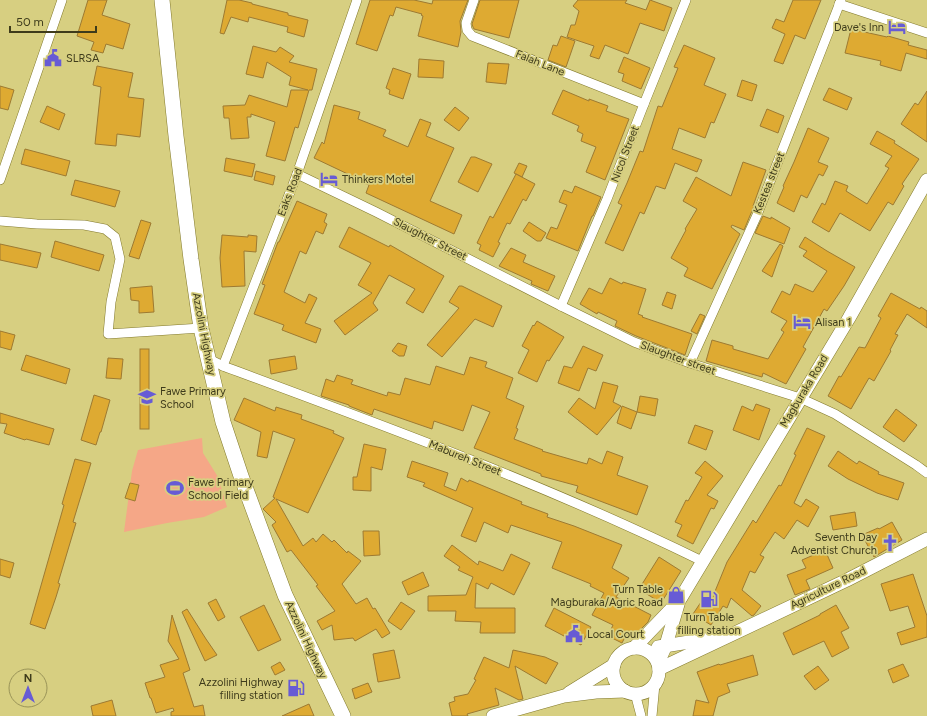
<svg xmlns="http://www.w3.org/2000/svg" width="927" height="716" viewBox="0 0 927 716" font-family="Figtree,sans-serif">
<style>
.green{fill:#f5a787}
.building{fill:#deaa32;stroke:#9d7a32}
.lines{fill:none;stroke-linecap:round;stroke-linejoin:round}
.street-casing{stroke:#82792b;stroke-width:10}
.secondary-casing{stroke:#82792b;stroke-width:14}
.primary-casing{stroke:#82792b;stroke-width:16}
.street{stroke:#fff;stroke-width:9}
.secondary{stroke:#fff;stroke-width:13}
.primary{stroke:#fff;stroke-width:15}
.labels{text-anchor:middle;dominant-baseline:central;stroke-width:3.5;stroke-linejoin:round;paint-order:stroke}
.poi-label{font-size:11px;fill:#3e3b1b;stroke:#d7cf81;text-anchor:start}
.street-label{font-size:11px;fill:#3e3b1b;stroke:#d7cf81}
</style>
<rect width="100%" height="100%" fill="#d7cf81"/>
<path class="green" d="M202 438 203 453 218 477 227 507 204 517 167 523 124 532 132 471 138 450Z"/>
<g class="building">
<path d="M88 0H107L102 15 130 24 123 49 106 44 103 53 91 50 94 42 77 36Z"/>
<path d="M227 0H239L252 3V4L288 13V15L308 20 304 37 287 32 288 27 249 17 248 22 231 17 224 34 220 33Z"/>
<path d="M370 0H414L432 4 433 0H468L460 21 461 32 458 47 418 36 423 16 421 15 422 14 396 7 393 16 390 15 377 51 356 44Z"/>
<path d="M480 0H519L509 38 474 29 473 27 472 24Z"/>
<path d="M578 0H627L625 3 646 10 650 0 672 8 664 31 640 23 628 54 605 45 599 59 590 56 594 46 567 37 571 25H575L579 11 573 6Z"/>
<path d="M793 0H821L805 39 795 35 783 64 774 61 785 34 772 28 776 19 784 22Z"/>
<path d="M851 29 887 37 888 36 909 42 908 45 927 50V59L906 53 901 71 880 65 881 61 845 53Z"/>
<path d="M561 36 575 41 566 67 548 60 553 45 557 46Z"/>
<path d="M684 45 715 58 704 85 726 94 714 123 711 122 705 138 679 128 672 149 702 160 697 172 675 163 665 189 656 186 644 214 640 212 623 251 605 243 622 205 618 203 627 183 640 151 643 152 658 106 662 107 678 68 674 67Z"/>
<path d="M253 46 276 52 280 47 294 56 289 62 317 69 312 90H309L298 128 295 127 285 161 266 156 275 122 251 114V117H247L249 138 231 139 229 118H224L223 106 245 105 249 95 287 107 291 90H308L289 85 291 77 267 62 263 78 246 74Z"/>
<path d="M624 57 650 68 641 89 622 81 624 74 618 72Z"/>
<path d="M419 59 444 61 443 78 418 77Z"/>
<path d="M488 63 509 64 506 84 486 82Z"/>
<path d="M97 66 133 73 128 97 144 99 140 137 117 134 116 146 95 144 101 87 93 85Z"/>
<path d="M393 68 411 74 403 99 389 94 390 90 386 88Z"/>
<path d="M742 80 757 85 752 101 737 96Z"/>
<path d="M0 86 14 90 8 110 0 108Z"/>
<path d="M829 88 852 98 847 110 823 100Z"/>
<path d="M563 90 589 101V99L608 106 606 111 629 119 605 180 586 172 596 147 581 141 583 134 577 131 579 126 552 114Z"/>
<path d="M927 91V142L901 124 915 103 918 105Z"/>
<path d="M334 105 360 112 358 119 386 130 383 136 408 147 420 119 431 123 426 136 454 148 430 201 462 215 454 234 366 193 369 185 351 178 352 176 314 158 322 142 324 144Z"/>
<path d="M47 106 65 114 59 130 40 122Z"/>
<path d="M455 107 469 118 459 131 444 120Z"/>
<path d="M767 109 784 116 778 133 760 126Z"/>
<path d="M808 128 829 138 818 162 828 166 823 176 819 174 807 198 801 195 794 212 777 203 784 187 783 186 794 162Z"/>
<path d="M877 131 895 141 894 143 919 159 902 184 904 186 893 205 888 202 870 231 840 213 829 232 812 222 822 203 825 205 835 181 848 186 846 191 867 204 889 168 885 166 892 156 870 144Z"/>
<path d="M25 149 70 161 66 176 21 164Z"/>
<path d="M471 157H475L492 164 478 192 458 182Z"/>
<path d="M226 158 255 164 252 177 224 171Z"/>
<path d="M743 162 766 170 753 206H754L744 230 732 225 731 227 740 234 712 289 684 276 688 268 671 258 686 230 685 229 697 209 683 201 696 177 731 196Z"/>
<path d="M519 163 527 166 522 177 514 173Z"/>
<path d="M256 171 275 176 273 185 254 180Z"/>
<path d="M516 174 535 184 526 201 523 199 510 224 507 223 498 242 500 243 493 257 479 250 481 245 477 243 490 216 493 218Z"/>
<path d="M75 180 120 191 115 207 71 195Z"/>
<path d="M575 186 601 197 593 216H592L578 251 546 238 551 227 557 229 567 205 559 202 564 190 572 193Z"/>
<path d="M297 201 327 214 324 222 327 224 323 234 316 231 306 254 300 251 284 292 305 303 309 294 317 298 305 323 321 329 316 343 282 330 284 325 254 314 265 285 262 284 278 242H279Z"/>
<path d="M763 216 771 219V217L790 228 784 244 755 233Z"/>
<path d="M141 220 151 223 139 259 129 256Z"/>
<path d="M529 222 546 233 541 241H537L523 231Z"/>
<path d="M349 227 389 247 390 245 444 276 423 313 406 303 415 289 389 275 373 303 378 310 345 335 334 321 372 293 358 285 371 263 339 247Z"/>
<path d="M222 235 248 237V235L257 236 256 252 244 251 245 286 222 287 220 258Z"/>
<path d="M805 237 827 251 855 267 844 286 827 311 824 309 803 347 806 349 786 384 763 373 762 377 706 361 712 340 733 346V349L768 359 784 332 781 330 787 321 771 312 782 291 790 295 795 284 813 292 827 271 803 256 807 251 799 247Z"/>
<path d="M55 241 104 255 99 271 51 257Z"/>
<path d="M0 244 41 253 37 268 0 260Z"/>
<path d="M780 244 783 246 772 277 762 271Z"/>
<path d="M511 248 526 255 523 262 555 276 548 291 531 284 532 281 499 266Z"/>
<path d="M610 278 622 284 623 282 646 289 638 314 643 316 642 317 692 334 685 355 636 336 615 326 617 321 598 312 597 314 580 304 589 288 602 294Z"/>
<path d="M152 286 154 312 139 313V301L131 300 130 288Z"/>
<path d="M459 286H462L502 306 493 327 475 319 442 357 427 345 459 308 449 302Z"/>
<path d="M667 292 676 295 672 309 662 305Z"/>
<path d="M891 293 920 309 921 307 927 311V328L907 314 895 334 898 335 890 350 891 351 874 381 869 378 851 409 828 396 839 376 841 377 859 347 865 348 881 318 878 316Z"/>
<path d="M700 314 705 316 697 334 691 331Z"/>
<path d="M537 321 564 337 549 361 547 360 537 382 518 373 529 350 522 346 533 325 534 326Z"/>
<path d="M0 331 15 335 11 350 0 347Z"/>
<path d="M398 343 407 346 404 356H399L392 351Z"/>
<path d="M583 346 603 355 596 371 588 368 579 391 558 383 564 366 572 368Z"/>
<rect x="140" y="349" width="9" height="80"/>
<path d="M26 355 70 369 66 384 21 370Z"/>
<path d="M295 356 297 369 271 374 269 360Z"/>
<path d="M470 357 487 362 485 367 513 378 506 398 524 406 516 428 518 429 514 439 543 450 542 451 587 464 589 458 602 464 607 451 623 457 617 475 648 486 637 515 576 492 578 486 541 476V474L474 448 490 412 472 405 463 431 434 421 432 429 374 409 372 415 349 406V405L321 396 326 379 334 382 337 375 353 380 351 384 387 396 388 392 400 395 405 378 430 385 436 366 464 375Z"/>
<path d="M108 358 123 359 121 379 106 378Z"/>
<path d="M603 382 618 386 613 402 621 406 597 435 568 412 579 398 595 409Z"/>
<path d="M94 395 110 400 101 432H100L96 445 81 440Z"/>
<path d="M640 396 658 399 655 416 637 412Z"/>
<path d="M244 398 275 411 276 407 302 415 301 419 334 431 333 433 344 438 308 513 276 499 303 546 313 538 316 542 323 534 332 542 334 540 347 553 348 551 361 561 342 584 356 604 367 598 373 609 375 608 390 633 382 638 376 629 355 641 353 638 334 640 332 625 322 630 317 621 335 611 316 586 318 585 291 550 287 552 272 525 276 522 263 509 275 498 273 497 295 439 273 431 267 458 257 456 261 432 234 420Z"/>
<path d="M756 404 770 409 759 440 733 430 742 406 753 411Z"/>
<path d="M622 406 637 412 631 429 617 423Z"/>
<path d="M896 409 917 425 904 442 883 427Z"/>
<path d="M0 413 54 429 49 445 26 439 25 440 4 433 7 424 0 423Z"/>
<path d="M695 425 713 431 706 450 688 443Z"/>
<path d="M807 428 825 436 794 503 801 507 806 499 819 507 808 527 797 520 784 539 775 532 760 555 764 557 755 573 750 571 742 590 761 606 754 615 752 616 731 598 727 608 723 606 711 625 693 614 701 602 709 606 727 562 753 520 756 523 779 485 781 486 796 455 794 454Z"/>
<path d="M364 444 386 449 382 470 371 467V491L353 490V477H357Z"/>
<path d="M838 451 857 464 859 461 879 472 878 474 904 483 898 500 877 493 848 479 828 466Z"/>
<path d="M75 459 91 463 73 522 76 523 58 583 60 584 56 597 45 629 30 624 64 505 62 504Z"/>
<path d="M412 461 448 473 444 486 456 491 461 478 468 482 469 480 522 502 521 504 548 514 547 517 574 526 622 545 612 568 629 578 616 597 651 615 648 622 635 635 628 631 622 643 608 636 613 625 592 615 604 593 590 586 591 584 552 568 562 542 511 525 508 533 484 522 476 542 461 536 473 508 423 486 425 483 407 477Z"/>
<path d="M705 461 723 476 707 495 718 501 714 509 711 508 693 544 677 536 682 525 675 522 686 500 688 501 702 477 695 473Z"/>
<path d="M130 483 139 485 135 501 125 498Z"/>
<path d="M855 512 857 526 833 530 830 516Z"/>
<path d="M892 522 902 540 874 557 862 535 878 528 879 529Z"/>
<path d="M363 531H379L380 555 364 556Z"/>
<path d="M452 545 478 565 479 561 503 571 511 554 530 563 514 595 491 583 488 589 476 583 475 608H515V633H480L481 622 455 621 456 611H428V596L466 595 473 577 458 570 460 567 444 556Z"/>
<path d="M825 550 833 568 806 580 810 589 795 595 787 575 806 568 802 560Z"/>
<path d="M659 557 681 571 661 603 639 589Z"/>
<path d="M0 559 14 563 10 578 0 575Z"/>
<path d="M423 572 429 586 408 595 402 582Z"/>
<path d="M913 574 927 616V637L901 645 897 633 915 627 908 606 890 611 881 584Z"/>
<path d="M216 599 225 617 218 621 208 603Z"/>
<path d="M401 602 415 611 401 630 388 621Z"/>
<path d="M264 605 281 640 258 651 240 617Z"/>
<path d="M836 605 849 628 841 632 849 648 832 657 824 641 793 655 783 633 820 615V614Z"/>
<path d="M554 608 591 627 581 645 545 626Z"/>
<path d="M187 609 206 639 217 655 205 661 182 612Z"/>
<path d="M172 615 190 670 183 673 194 707 203 705 205 716H171V712L174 711 173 708 156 713 151 698H150L145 683 165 677 160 665 179 659 168 641Z"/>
<path d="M394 650 400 678 378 682 373 654Z"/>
<path d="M513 650 545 657 558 663 546 684 515 666 523 699 519 700 495 688 499 705 467 714 468 716H452L449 703 455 701 454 697 468 694 476 680 474 679 484 657 509 668Z"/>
<path d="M753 655 758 675 727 684 730 692 718 697 713 716H693L696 700 709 703 697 672 719 664 720 665Z"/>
<path d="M280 662 285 670 275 675 271 667Z"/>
<path d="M903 664 909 676 893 683 888 670Z"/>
<path d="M818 666 829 680 815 690 804 676Z"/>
<path d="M368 683 372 692 355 699 352 689Z"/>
<path d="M112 700 116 716H93L91 706Z"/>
<path d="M309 704 314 716H282Z"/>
</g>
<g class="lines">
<g class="street-casing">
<g id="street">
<path d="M474 0 466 23 467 30 472 36 644 104"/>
<path d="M839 4 927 33"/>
<path d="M297 174 376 212 561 306 634 342 690 363 800 398 835 414 916 465 927 473"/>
<path d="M0 180 62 0"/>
<path d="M0 221 37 224 84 225 105 229 115 237 120 259 111 302 108 334 201 328"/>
<path d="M561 306 607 199 644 104 686 0"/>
<path d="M207 358 223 366C385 426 547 485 702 561"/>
<path d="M690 363 757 215 841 0"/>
<path d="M223 366 297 174 357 0"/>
<path d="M635 693 641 716"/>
<path d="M652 716 655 684"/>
</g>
</g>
<g class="secondary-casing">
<g id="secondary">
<path d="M658 647 714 638"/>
<path d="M634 648 677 603"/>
<circle cx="636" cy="671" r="23"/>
<path d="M658 663 666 645 679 601 849 318 927 180"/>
<path d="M659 669 847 580 927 539"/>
<path d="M569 693 614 665"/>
<path d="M493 716 564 696 596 692 625 691"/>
</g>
</g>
<g class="primary-casing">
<path id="primary" d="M162 0 176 136 191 259 201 328 223 422 241 476 285 595 343 716"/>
</g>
<use href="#street" class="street"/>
<use href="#secondary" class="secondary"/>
<use href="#primary" class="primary"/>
</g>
<defs>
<g id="hotel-bare" transform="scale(1.38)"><path d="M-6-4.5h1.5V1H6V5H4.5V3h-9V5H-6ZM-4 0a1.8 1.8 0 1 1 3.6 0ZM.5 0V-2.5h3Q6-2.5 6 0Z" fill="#675bd5" stroke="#d7cf81" stroke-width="2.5" paint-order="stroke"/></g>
<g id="civic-bare" transform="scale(1.38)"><path d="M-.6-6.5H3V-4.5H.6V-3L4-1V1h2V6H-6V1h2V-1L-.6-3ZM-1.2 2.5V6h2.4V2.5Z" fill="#675bd5" stroke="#d7cf81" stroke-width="2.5" paint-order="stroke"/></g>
<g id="school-bare" transform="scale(1.38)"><path d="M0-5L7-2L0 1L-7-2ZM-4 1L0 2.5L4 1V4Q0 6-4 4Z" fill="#675bd5" stroke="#d7cf81" stroke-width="2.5" paint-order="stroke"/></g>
<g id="stadium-bare" transform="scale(1.38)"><path d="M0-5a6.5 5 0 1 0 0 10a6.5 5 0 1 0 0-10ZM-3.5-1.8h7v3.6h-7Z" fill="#675bd5" stroke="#d7cf81" stroke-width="2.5" paint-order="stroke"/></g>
<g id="church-bare" transform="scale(1.38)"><path d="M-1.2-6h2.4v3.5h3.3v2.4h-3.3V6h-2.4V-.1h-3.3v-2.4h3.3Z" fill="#675bd5" stroke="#d7cf81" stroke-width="2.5" paint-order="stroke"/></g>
<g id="shop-bare" transform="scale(1.38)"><path d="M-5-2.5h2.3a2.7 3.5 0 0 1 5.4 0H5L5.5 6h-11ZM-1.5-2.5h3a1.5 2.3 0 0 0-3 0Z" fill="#675bd5" stroke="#d7cf81" stroke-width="2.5" paint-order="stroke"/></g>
<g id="fuel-bare" transform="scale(1.38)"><path d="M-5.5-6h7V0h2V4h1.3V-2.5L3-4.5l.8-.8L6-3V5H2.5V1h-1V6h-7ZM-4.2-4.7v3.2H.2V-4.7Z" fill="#675bd5" stroke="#d7cf81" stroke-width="2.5" paint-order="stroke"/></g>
</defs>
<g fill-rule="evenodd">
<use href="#hotel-bare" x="897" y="27"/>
<use href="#civic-bare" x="53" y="58"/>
<use href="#hotel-bare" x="329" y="179"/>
<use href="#hotel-bare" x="802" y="322"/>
<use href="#school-bare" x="147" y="397"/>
<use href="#stadium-bare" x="175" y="488"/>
<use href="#church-bare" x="890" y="543"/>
<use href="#shop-bare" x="676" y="595"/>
<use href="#fuel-bare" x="709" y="599"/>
<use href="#civic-bare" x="574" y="634"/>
<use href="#fuel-bare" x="296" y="688"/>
</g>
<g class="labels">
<g class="poi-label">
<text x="884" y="27" text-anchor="end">Dave's Inn</text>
<text x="66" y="58">SLRSA</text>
<text x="342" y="179">Thinkers Motel</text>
<text x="815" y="322">Alisan 1</text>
<text x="160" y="391">Fawe Primary<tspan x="160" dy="13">School</tspan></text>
<text x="188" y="482">Fawe Primary<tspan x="188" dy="13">School Field</tspan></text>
<text x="877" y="537" text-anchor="end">Seventh Day<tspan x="877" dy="13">Adventist Church</tspan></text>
<text x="663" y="589" text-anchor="end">Turn Table<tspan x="663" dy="13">Magburaka/Agric Road</tspan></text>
<text x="709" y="617" text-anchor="middle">Turn Table<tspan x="709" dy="13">filling station</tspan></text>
<text x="587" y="634">Local Court</text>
<text x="283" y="682" text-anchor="end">Azzolini Highway<tspan x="283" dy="13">filling station</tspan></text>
</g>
<g class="street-label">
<text transform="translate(540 63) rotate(22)">Falah Lane</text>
<text transform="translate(625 154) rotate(-69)">Nicol Street</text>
<text transform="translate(769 183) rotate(-68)">Kestea street</text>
<text transform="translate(290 192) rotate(-69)">Eaks Road</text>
<text transform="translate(430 239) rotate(27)">Slaughter Street</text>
<text transform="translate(204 334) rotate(79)">Azzolini Highway</text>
<text transform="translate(678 358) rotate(20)">Slaughter street</text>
<text transform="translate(804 391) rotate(-59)">Magburaka Road</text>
<text transform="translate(465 458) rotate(22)">Mabureh Street</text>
<text transform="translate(828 588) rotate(-26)">Agriculture Road</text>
<text transform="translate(306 640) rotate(65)">Azzolini Highway</text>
</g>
</g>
<g transform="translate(28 688)"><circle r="19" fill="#d7cf81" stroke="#9a9458"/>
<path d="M0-3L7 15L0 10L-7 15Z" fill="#675bd5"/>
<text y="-6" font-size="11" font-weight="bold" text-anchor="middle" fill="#3e3b1b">N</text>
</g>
<path d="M10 26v6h86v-6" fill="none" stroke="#3e3b1b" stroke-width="2"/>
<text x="16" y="26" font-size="12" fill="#3e3b1b" stroke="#d7cf81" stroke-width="3" paint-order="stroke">50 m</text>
</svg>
